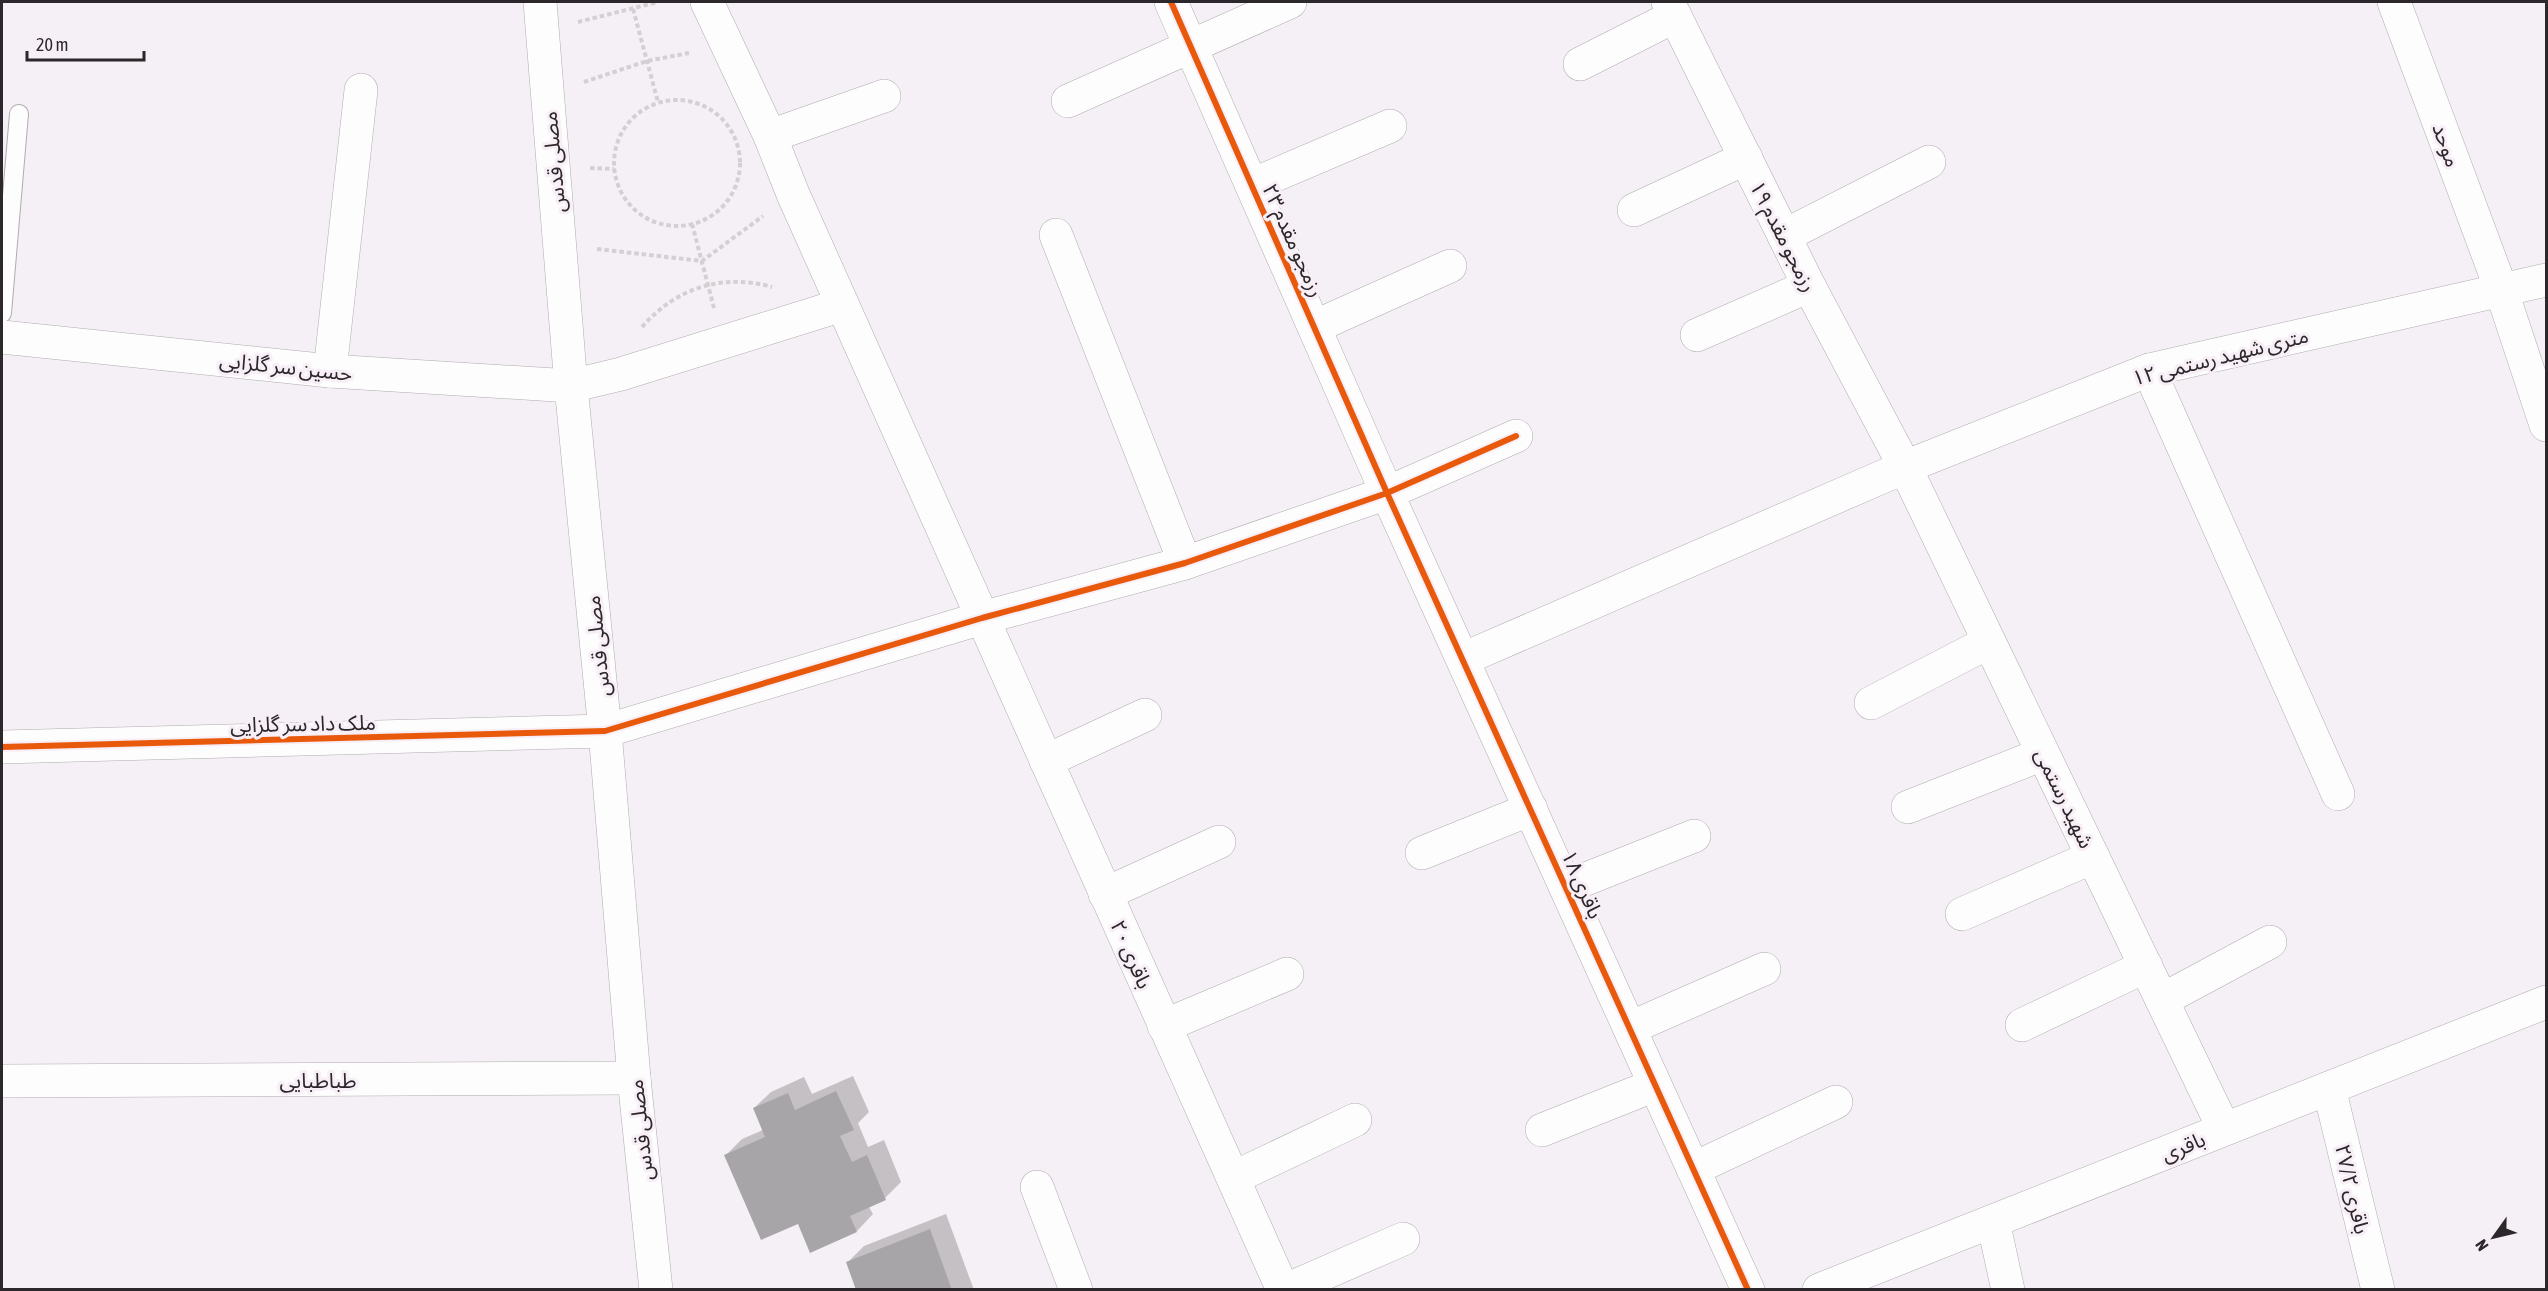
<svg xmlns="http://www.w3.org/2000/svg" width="2548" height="1291" viewBox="0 0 2548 1291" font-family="'Asap Condensed','Noto Sans Arabic',sans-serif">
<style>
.shadow{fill:#0003}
.building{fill:#a7a5a8}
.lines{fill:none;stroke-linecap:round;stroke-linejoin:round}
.service-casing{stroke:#afacaf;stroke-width:20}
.minor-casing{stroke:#afacaf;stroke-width:34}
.tertiary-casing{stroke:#afacaf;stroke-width:34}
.path{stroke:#d2d0d2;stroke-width:4;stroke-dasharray:4.5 3;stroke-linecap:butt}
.service{stroke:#fefdfe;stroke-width:18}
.minor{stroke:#fefdfe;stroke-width:33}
.tertiary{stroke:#fefdfe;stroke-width:33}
.cycleway-casing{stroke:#f7eef6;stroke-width:10}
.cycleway{stroke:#e8590c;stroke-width:6}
.labels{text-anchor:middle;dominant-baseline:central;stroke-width:6;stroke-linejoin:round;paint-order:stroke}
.street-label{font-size:21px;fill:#2b272a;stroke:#f7eef6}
</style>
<rect width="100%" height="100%" fill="#f5f0f5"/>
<g class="shadow">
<path d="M853 1076 869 1112 858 1123 868 1147 884 1140 901 1182 885 1198 869 1207 873 1214 857 1231 811 1251 799 1222 726 1155 742 1139 763 1130 754 1108 771 1092 804 1077 812 1094Z"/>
<path d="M946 1214 974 1290H858L848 1262 864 1246Z"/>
</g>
<g class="building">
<path d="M836 1091 854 1130 840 1136 852 1162 867 1155 886 1200 850 1216 857 1232 810 1253 798 1224 761 1240 724 1155 765 1137 753 1108 788 1093 795 1110Z"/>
<path d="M930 1229 952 1290H856L846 1262Z"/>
</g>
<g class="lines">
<g class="service-casing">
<path id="service" d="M2 313 19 114"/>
</g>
<g class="minor-casing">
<g id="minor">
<path d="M707 2 770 136 793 194 1283 1290"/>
<path d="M1171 2 1387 493 1748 1290"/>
<path d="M1668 2 1809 286 1905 467 2224 1129"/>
<path d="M2394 2 2501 289 2546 425"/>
<path d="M1580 64 1675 16"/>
<path d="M1068 101 1290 2"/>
<path d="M770 136 884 96"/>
<path d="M1252 185 1390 126"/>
<path d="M1634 210 1746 158"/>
<path d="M1056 235 1185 563"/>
<path d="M1784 236 1929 162"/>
<path d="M1314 327 1450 266"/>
<path d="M1697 335 1809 286"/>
<path d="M2 337 330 371 571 386 621 374 842 305"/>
<path d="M2149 370 2338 794"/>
<path d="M330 371 361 90"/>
<path d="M1463 659 1905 467 2149 370 2546 280"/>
<path d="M1871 703 1989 642"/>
<path d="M2 747 605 731 982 618 1185 563 1387 493 1516 436"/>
<path d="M1046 761 1145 715"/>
<path d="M1908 807 2043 754"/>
<path d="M1422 853 1531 809"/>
<path d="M1566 887 1694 836"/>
<path d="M1105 894 1219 842"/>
<path d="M1962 914 2093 857"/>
<path d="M2162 1000 2270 942"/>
<path d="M2022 1025 2146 966"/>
<path d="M1164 1026 1287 974"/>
<path d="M1630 1028 1764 969"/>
<path d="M2 1081 634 1078"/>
<path d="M2329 1088 2378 1290"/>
<path d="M1542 1130 1655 1085"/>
<path d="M1693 1169 1836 1102"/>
<path d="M1233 1178 1355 1120"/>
<path d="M1037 1187 1076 1290"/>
<path d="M1993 1221 2008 1290"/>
<path d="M1286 1290 1403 1239"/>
</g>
</g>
<g class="tertiary-casing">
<g id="tertiary">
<path d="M540 2 571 386 605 731 634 1078 656 1290"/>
<path d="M1819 1290 2546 1002"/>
</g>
</g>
<g class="path">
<path d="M633 9 658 102"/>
<path d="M578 22 658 2"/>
<path d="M584 82 647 61 689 53"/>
<circle cx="677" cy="163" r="63"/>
<path d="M590 168 614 169"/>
<path d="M692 224 714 308"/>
<path d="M597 249 702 261 763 216"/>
<path d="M642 327C676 288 722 273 772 287"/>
</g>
<use href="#service" class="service"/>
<use href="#minor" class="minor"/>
<use href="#tertiary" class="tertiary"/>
<g class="cycleway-casing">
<g id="cycleway">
<path d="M1171 2 1387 493 1748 1290"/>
<path d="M2 747 605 731 982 618 1185 563 1387 493 1516 436"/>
</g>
</g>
<use href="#cycleway" class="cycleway"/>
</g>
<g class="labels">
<g class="street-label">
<text transform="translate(2447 145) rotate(70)">موحد</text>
<text transform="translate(553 162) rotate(-95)">مصلی قدس</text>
<text transform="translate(1784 236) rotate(63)">رزمجو مقدم ۱۹</text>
<text transform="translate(1294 240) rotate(66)">رزمجو مقدم ۲۳</text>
<text transform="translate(2220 356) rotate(-14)">۱۲ متری شهید رستمی</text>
<text transform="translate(286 366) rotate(6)">حسین سر گلزایی</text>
<text transform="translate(597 646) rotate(-96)">مصلی قدس</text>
<text transform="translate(303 723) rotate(-1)">ملک داد سر گلزایی</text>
<text transform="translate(2065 798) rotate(64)">شهید رستمی</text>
<text transform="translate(1583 884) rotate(66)">باقری ۱۸</text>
<text transform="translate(1132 954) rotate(66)">باقری ۲۰</text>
<text x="318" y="1080">طباطبایی</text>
<text transform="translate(640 1130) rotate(-96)">مصلی قدس</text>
<text transform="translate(2183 1146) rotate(-22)">باقری</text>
<text transform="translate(2353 1189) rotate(77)">باقری ۲۷/۲</text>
</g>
</g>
<rect width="2548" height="1291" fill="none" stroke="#2b272a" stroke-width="6"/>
<g transform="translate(2494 1237) rotate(236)" stroke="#f7eef6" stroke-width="4.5" paint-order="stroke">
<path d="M0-4.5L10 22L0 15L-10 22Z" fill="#2b272a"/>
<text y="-9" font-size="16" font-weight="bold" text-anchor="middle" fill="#2b272a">N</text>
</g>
<path d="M27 51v9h117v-9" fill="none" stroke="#2b272a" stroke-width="3"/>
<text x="36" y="51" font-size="18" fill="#2b272a" stroke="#f7eef6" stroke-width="4.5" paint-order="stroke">20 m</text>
</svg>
